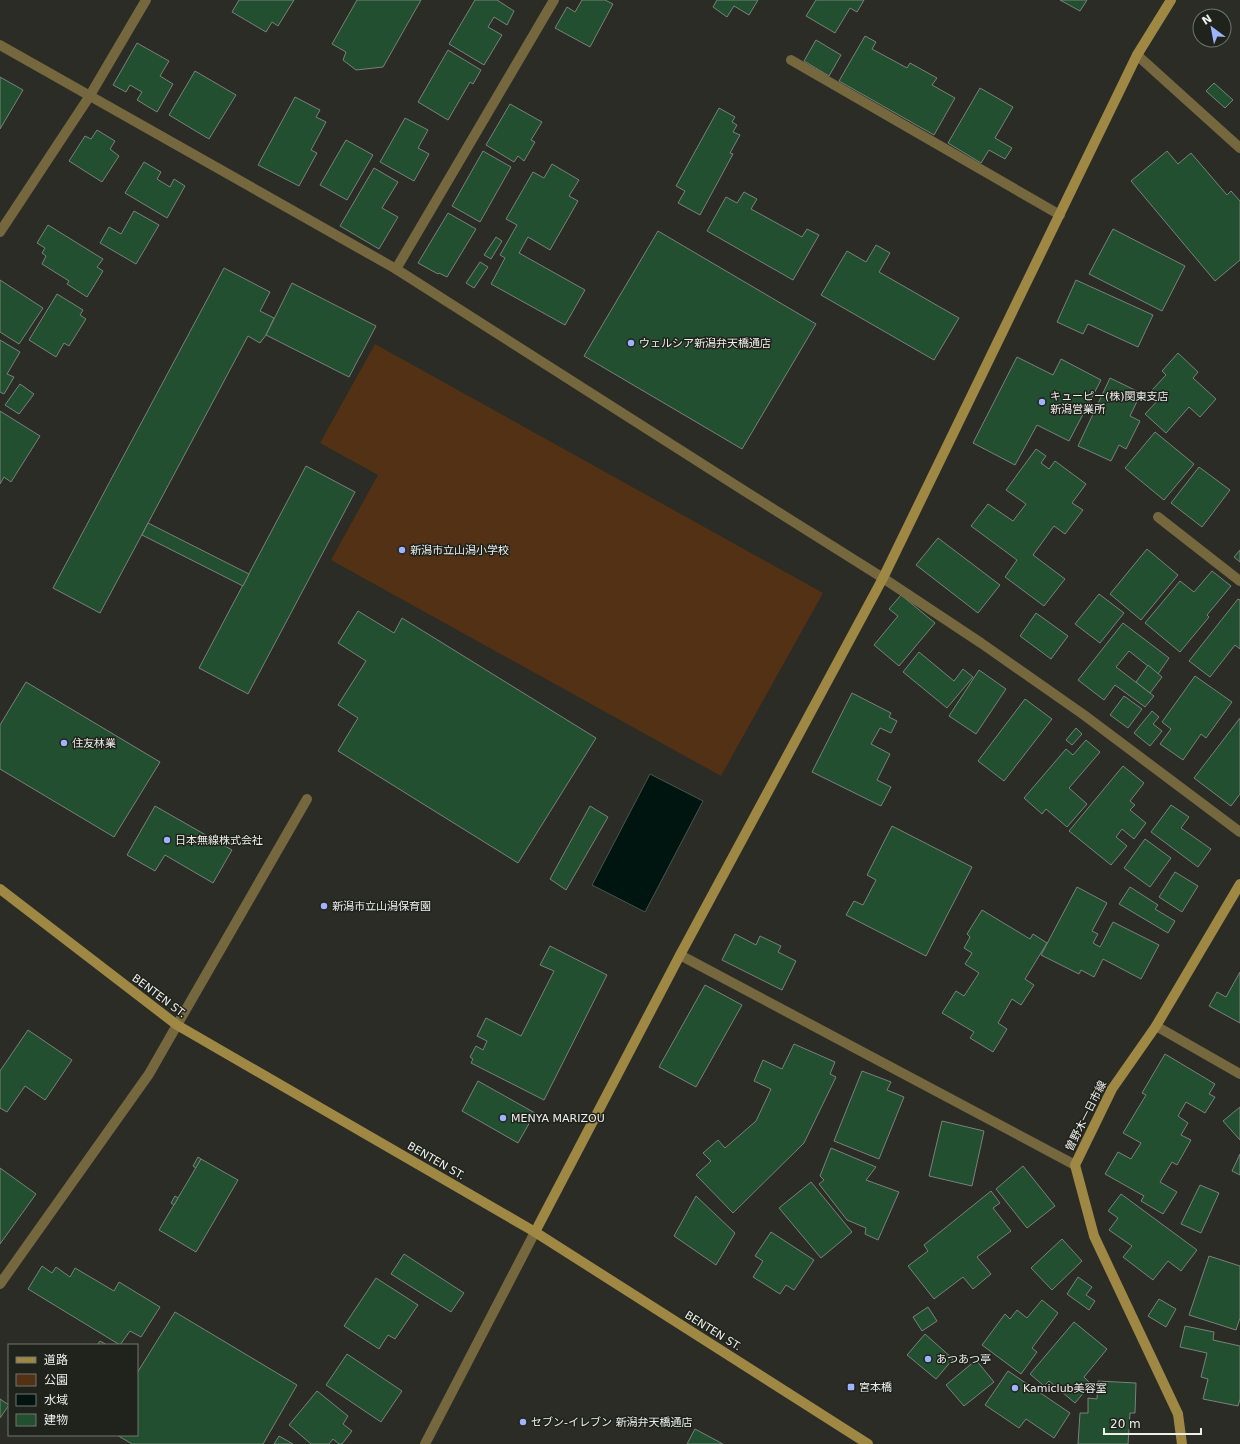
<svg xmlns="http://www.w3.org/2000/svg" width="1240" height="1444" viewBox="0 0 1240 1444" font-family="'DejaVu Sans','Noto Sans JP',sans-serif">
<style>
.green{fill:#523114}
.water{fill:#001410;stroke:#475652}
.building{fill:#224f2f;stroke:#7a817b}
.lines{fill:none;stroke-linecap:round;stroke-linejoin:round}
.street{stroke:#75673e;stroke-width:10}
.secondary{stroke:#9f8844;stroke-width:10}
.poi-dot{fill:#9fb3fd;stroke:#20221c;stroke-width:1.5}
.labels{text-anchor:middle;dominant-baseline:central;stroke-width:3;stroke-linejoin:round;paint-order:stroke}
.poi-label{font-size:11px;fill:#eeefeb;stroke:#20221c;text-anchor:start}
.street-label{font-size:11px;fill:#eeefeb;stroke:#20221c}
</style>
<rect width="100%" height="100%" fill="#2a2c25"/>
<path class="green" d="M375 344 823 593 721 776 331 560 378 475 320 443Z"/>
<path class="water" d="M650 774 703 801 645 912 592 885Z"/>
<g class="building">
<path d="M239 0H294L278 26 272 22 266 32 232 12Z"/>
<path d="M357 0H421L383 67 356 70 343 60 346 52 332 44Z"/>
<path d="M475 0H497L514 11 507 25 494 17 488 27 502 35 484 65 449 44Z"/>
<path d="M582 0H605L613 4 590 47 555 28 567 7 575 12Z"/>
<path d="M717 0H758L749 15 734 6 727 17 713 7Z"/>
<path d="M816 0H864L857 12 850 8 835 33 806 16Z"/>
<path d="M1060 0H1087L1080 11Z"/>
<path d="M865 36 876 42 872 49 907 68 910 63 937 78 932 85 955 98 934 135 839 81Z"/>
<path d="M816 40 841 55 829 76 804 61Z"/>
<path d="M137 43 169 61 160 76 173 84 157 112 137 100 142 92 130 85 126 92 113 85Z"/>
<path d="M448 50 481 70 473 84 470 82 448 120 418 102Z"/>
<path d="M195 71 236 95 209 139 169 115Z"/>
<path d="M0 77 23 90 0 129Z"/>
<path d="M1214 83 1233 100 1225 108 1206 91Z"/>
<path d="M980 88 1013 107 995 138 1012 148 1005 159 989 150 981 163 948 143Z"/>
<path d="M295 97 320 110 316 117 326 122 311 150 317 153 299 186 258 165Z"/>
<path d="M510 104 542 122 531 140 535 142 524 161 518 156 514 162 486 145Z"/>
<path d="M719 108 735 117 732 122 737 125 733 132 740 135 730 153 733 154 700 215 678 203 685 191 676 186Z"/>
<path d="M405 118 428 130 418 148 429 154 414 181 380 162Z"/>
<path d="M97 130 115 141 110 149 119 156 102 182 69 161 85 136 91 139Z"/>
<path d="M346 140 373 155 347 200 320 185Z"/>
<path d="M483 151 511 167 480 222 452 206Z"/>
<path d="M1167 151 1178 164 1191 153 1227 195 1231 191 1240 201V260L1215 281 1131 181Z"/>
<path d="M144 162 161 172 157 179 170 187 174 179 185 186 167 218 125 193Z"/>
<path d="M552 164 579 180 569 196 578 201 550 250 528 237 519 253 585 290 565 325 491 284 505 258 500 255 517 225 506 219 533 172 544 178Z"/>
<path d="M374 168 398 182 382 208 398 217 379 249 340 226Z"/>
<path d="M744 192 757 199 751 209 802 237 807 229 819 235 793 280 707 231 726 197 737 203Z"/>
<path d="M134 211 159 225 136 264 100 243 109 227 121 234Z"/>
<path d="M448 213 476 229 447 277 439 273 438 274 418 263Z"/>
<path d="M48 225 103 259 97 267 103 271 87 297 67 284 69 281 42 264 46 256 42 253 45 248 37 243Z"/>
<path d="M1113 229 1185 266 1162 311 1089 274Z"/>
<path d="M658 231 816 324 742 449 584 356Z"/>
<path d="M496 237 502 241 491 259 484 255Z"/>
<path d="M876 245 890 253 879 272 959 318 934 360 821 295 847 251 866 262Z"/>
<path d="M480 262 488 267 474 288 466 283Z"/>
<path d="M224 268 270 292 260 311 274 318 266 335 260 343 248 336 100 613 53 588Z"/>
<path d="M0 280 43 308 19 344 0 332Z"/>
<path d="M1076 280 1153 315 1138 347 1088 324 1083 334 1057 322Z"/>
<path d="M292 283 376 326 349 377 266 335Z"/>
<path d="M57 294 83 310 80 315 86 319 69 346 64 343 56 357 29 340Z"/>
<path d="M0 340 20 352 7 374 14 377 4 394 0 392Z"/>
<path d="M1178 353 1198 372 1193 378 1216 399 1200 417 1189 407 1166 433 1145 414 1161 397 1152 390 1166 375 1162 371Z"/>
<path d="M1017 357 1053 375 1061 359 1101 380 1069 441 1037 425 1015 465 973 443Z"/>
<path d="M1110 378 1141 393 1130 416 1140 421 1126 449 1119 445 1111 461 1078 446Z"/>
<path d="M20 384 34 394 19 414 5 405Z"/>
<path d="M0 411 40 436 11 482 4 477 0 484Z"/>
<path d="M1155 432 1194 464 1164 500 1125 468Z"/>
<path d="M1036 449 1046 456 1041 463 1049 469 1055 461 1086 484 1072 503 1083 510 1065 534 1054 526 1033 555 1065 579 1044 606 1005 577 1017 560 971 526 988 504 1013 521 1026 504 1006 490Z"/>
<path d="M306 466 355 492 248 694 199 668Z"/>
<path d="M1199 467 1230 490 1202 527 1171 503Z"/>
<path d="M148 523 249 574 243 586 142 535Z"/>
<path d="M938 538 1000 585 978 613 916 565Z"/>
<path d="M1147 549 1178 575 1141 620 1110 594Z"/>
<path d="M1240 550V562L1234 557Z"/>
<path d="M1212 571 1231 586 1207 615 1209 617 1180 652 1145 623 1180 581 1194 592Z"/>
<path d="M1099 594 1124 613 1100 643 1075 624Z"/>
<path d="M901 595 935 623 899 666 874 645 898 616 889 609Z"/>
<path d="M1238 599 1240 600V649L1235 645 1210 677 1189 661Z"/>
<path d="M358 611 394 633 402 618 596 738 518 863 338 751 358 718 338 705 366 661 338 643Z"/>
<path d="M1036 613 1068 636 1051 659 1020 636Z"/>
<path d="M1123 623 1169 658 1158 674 1129 651 1116 667 1154 696 1145 707 1115 685 1104 700 1078 680Z"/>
<path d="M919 652 954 681 963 669 973 677 947 708 903 672Z"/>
<path d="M1148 665 1162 677 1150 693 1136 682Z"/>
<path d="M979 670 1006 689 976 734 949 716Z"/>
<path d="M1195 676 1232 702 1206 738 1201 734 1183 760 1160 744 1171 729 1162 722Z"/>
<path d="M26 682 160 762 114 837 0 769V725Z"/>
<path d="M852 693 891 713 889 717 897 721 891 733 880 728 871 744 890 754 877 780 891 787 881 806 812 772Z"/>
<path d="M1124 696 1142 709 1128 728 1110 715Z"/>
<path d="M1025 699 1052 719 1004 781 978 761Z"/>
<path d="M1152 711 1159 717 1153 724 1162 731 1150 746 1134 733Z"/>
<path d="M1240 718V794L1231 806 1194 778Z"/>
<path d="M1076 728 1082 734 1072 745 1066 740Z"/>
<path d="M1086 740 1100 752 1069 788 1087 804 1067 827 1046 809 1042 814 1024 798 1066 749 1073 755Z"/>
<path d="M1123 766 1144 783 1130 801 1135 805 1130 810 1146 823 1134 839 1122 829 1116 837 1127 846 1111 865 1069 831Z"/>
<path d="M1171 805 1189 817 1181 828 1211 849 1198 867 1151 832Z"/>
<path d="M155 806 232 850 213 883 165 855 155 871 127 855Z"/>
<path d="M590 806 608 817 566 890 550 879Z"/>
<path d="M892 826 972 867 926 956 846 915 854 901 863 905 876 880 867 875Z"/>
<path d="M1145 839 1171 858 1150 887 1124 868Z"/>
<path d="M1175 872 1198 886 1182 912 1159 897Z"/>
<path d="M1077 887 1107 903 1092 931 1098 934 1093 943 1100 947 1113 922 1159 945 1141 979 1103 959 1094 977 1081 970 1079 974 1041 955Z"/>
<path d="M1130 887 1158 905 1155 909 1175 921 1168 933 1119 904Z"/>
<path d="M982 910 1030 939 1033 934 1047 943 1025 979 1034 985 1021 1005 1012 999 998 1023 1007 1029 993 1052 970 1038 974 1032 942 1013 956 991 964 996 979 973 965 964 972 953 964 948 970 937 967 934Z"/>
<path d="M735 934 756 945 760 936 781 946 778 952 796 961 782 990 722 960Z"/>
<path d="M550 946 607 975 544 1100 471 1063 473 1059 470 1057 476 1046 483 1050 487 1041 477 1036 486 1018 521 1036 554 971 540 965Z"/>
<path d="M1240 972V1023L1209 1006 1217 992 1226 997Z"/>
<path d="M705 985 742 1005 696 1087 659 1067Z"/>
<path d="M28 1030 72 1060 45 1100 25 1086 7 1112 0 1108V1071Z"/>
<path d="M794 1044 835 1062 830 1074 836 1077 804 1143 733 1213 696 1175 711 1161 703 1153 718 1140 725 1148 756 1121 771 1089 754 1081 763 1060 782 1069Z"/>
<path d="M1165 1054 1215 1084 1209 1094 1215 1097 1205 1113 1186 1102 1178 1116 1188 1123 1181 1135 1191 1140 1177 1165 1172 1162 1160 1182 1177 1192 1163 1214 1141 1201 1144 1196 1105 1174 1118 1152 1131 1159 1141 1143 1123 1133 1146 1095 1142 1093Z"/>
<path d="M862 1071 891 1082 887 1090 904 1097 879 1159 834 1141Z"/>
<path d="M478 1081 535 1113 518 1143 462 1111Z"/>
<path d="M1240 1107V1140L1223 1121Z"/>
<path d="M942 1121 984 1131 972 1186 929 1176Z"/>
<path d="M831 1148 876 1167 866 1180 899 1192 878 1240 865 1234 866 1228 847 1220 819 1184 824 1180 820 1176Z"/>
<path d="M1240 1154V1175L1232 1171Z"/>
<path d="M198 1157 201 1159 196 1168 193 1166Z"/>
<path d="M201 1159 238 1180 196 1252 159 1230Z"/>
<path d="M1023 1166 1055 1206 1027 1228 996 1189Z"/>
<path d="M0 1168 36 1194 0 1244Z"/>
<path d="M811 1182 852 1232 821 1258 779 1208Z"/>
<path d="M1200 1185 1219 1193 1201 1233 1181 1224Z"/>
<path d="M991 1191 1000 1203 993 1208 1011 1231 977 1257 991 1274 973 1289 963 1277 934 1299 908 1266 928 1251 924 1245Z"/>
<path d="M1121 1194 1197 1250 1181 1271 1168 1261 1153 1280 1123 1257 1132 1246 1109 1230 1118 1218 1108 1211Z"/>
<path d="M175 1196 178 1198 174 1205 171 1203Z"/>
<path d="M696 1196 735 1233 716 1265 674 1236Z"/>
<path d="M771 1232 814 1260 794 1290 786 1285 780 1294 753 1277 763 1261 755 1256Z"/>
<path d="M1062 1239 1082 1261 1052 1290 1031 1268Z"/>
<path d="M404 1254 464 1293 451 1312 391 1274Z"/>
<path d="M1209 1256 1240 1266V1318L1236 1330 1189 1315Z"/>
<path d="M42 1266 52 1273 56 1267 70 1277 75 1268 114 1291 119 1282 160 1307 141 1337 130 1331 120 1345 28 1289Z"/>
<path d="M1078 1277 1092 1287 1086 1295 1095 1301 1089 1310 1067 1294Z"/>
<path d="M376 1278 418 1305 395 1339 388 1335 379 1349 344 1326Z"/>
<path d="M1159 1299 1176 1309 1166 1327 1148 1316Z"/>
<path d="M1042 1300 1058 1313 1032 1348 1037 1352 1021 1374 982 1345 1005 1314 1010 1319 1017 1310 1027 1318Z"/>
<path d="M928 1307 937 1321 922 1331 913 1317Z"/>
<path d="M175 1312 297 1385 263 1444H132L117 1435H137V1373Z"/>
<path d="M1074 1322 1107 1349 1084 1377 1091 1384 1075 1403 1049 1381 1044 1386 1030 1374Z"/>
<path d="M1185 1326 1214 1332 1213 1340 1240 1346V1399L1238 1406 1203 1399 1208 1379 1201 1377 1207 1353 1180 1347Z"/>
<path d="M925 1334 953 1359 936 1379 907 1355Z"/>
<path d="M100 1341 107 1345H97Z"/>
<path d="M347 1354 402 1391 381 1422 326 1385Z"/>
<path d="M976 1360 994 1382 964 1406 946 1385Z"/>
<path d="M1008 1371 1070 1413 1054 1438 1026 1419 1019 1428 985 1405Z"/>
<path d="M1098 1381 1136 1383 1135 1413H1130L1128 1444H1078L1080 1413H1088V1398L1097 1399Z"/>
<path d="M317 1391 348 1416 343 1424 352 1431 342 1444H339L333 1439 329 1444H311L289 1425Z"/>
<path d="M0 1399 9 1405 0 1418Z"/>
<path d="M695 1429 723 1444H687Z"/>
<path d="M279 1436 293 1444H274Z"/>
</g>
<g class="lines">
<g class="street">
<path d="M0 45 396 269 743 490 883 578 981 643 1084 715 1240 832"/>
<path d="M1137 55 1240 148"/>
<path d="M791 60 1060 215"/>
<path d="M0 232 89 97 146 0"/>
<path d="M396 269 554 0"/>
<path d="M1158 517 1240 581"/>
<path d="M680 955 1075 1165"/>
<path d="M1156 1026 1240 1074"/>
<path d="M0 1284 149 1074 177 1025 307 799"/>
<path d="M425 1444 535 1232"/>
</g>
<g class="secondary">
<path d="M0 889 177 1025 535 1232 868 1444"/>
<path d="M535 1232 680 955 883 578 1137 55 1171 0"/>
<path d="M1182 1444 1178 1414 1094 1236 1075 1165 1112 1089 1156 1026 1240 884"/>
</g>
</g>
<g class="poi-dot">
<circle cx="631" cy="343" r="4"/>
<circle cx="1042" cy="402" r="4"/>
<circle cx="402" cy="550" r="4"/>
<circle cx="64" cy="743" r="4"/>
<circle cx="167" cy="840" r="4"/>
<circle cx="324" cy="906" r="4"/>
<circle cx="503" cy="1118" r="4"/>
<circle cx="928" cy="1359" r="4"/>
<rect x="847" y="1383" width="8" height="8" rx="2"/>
<circle cx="1015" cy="1388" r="4"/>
<circle cx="523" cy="1422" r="4"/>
</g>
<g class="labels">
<g class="poi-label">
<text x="639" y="343">ウェルシア新潟弁天橋通店</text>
<text x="1050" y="396">キューピー(株)関東支店<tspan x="1050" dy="13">新潟営業所</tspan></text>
<text x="410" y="550">新潟市立山潟小学校</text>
<text x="72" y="743">住友林業</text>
<text x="175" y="840">日本無線株式会社</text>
<text x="332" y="906">新潟市立山潟保育園</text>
<text x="511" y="1118">MENYA MARIZOU</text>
<text x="936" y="1359">あつあつ亭</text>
<text x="859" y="1387">宮本橋</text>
<text x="1023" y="1388">Kamiclub美容室</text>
<text x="531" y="1422">セブン-イレブン 新潟弁天橋通店</text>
</g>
<g class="street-label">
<text transform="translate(159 996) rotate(37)">BENTEN ST.</text>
<text transform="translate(1086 1116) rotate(-63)">曽野木一日市線</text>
<text transform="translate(436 1161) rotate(30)">BENTEN ST.</text>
<text transform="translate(713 1331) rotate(32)">BENTEN ST.</text>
</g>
</g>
<rect x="8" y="1344" width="130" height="92" fill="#20221c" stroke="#72746f"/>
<rect x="16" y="1357" width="20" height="6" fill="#9f8844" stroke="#72746f"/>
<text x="44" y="1364" font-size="12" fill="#eeefeb">道路</text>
<rect x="16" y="1374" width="20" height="12" fill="#523114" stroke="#72746f"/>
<text x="44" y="1384" font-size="12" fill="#eeefeb">公園</text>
<rect x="16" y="1394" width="20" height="12" fill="#001410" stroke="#72746f"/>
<text x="44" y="1404" font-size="12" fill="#eeefeb">水域</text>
<rect x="16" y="1414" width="20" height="12" fill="#224f2f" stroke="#72746f"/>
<text x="44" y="1424" font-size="12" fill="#eeefeb">建物</text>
<g transform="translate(1212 28) rotate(328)"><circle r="19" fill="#20221c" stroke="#72746f"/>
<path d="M0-3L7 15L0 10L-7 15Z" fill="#9fb3fd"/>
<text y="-6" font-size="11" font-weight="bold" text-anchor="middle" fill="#eeefeb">N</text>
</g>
<path d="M1104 1428v6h97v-6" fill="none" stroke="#eeefeb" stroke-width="2"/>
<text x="1110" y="1428" font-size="12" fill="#eeefeb" stroke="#20221c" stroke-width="3" paint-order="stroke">20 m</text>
</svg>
